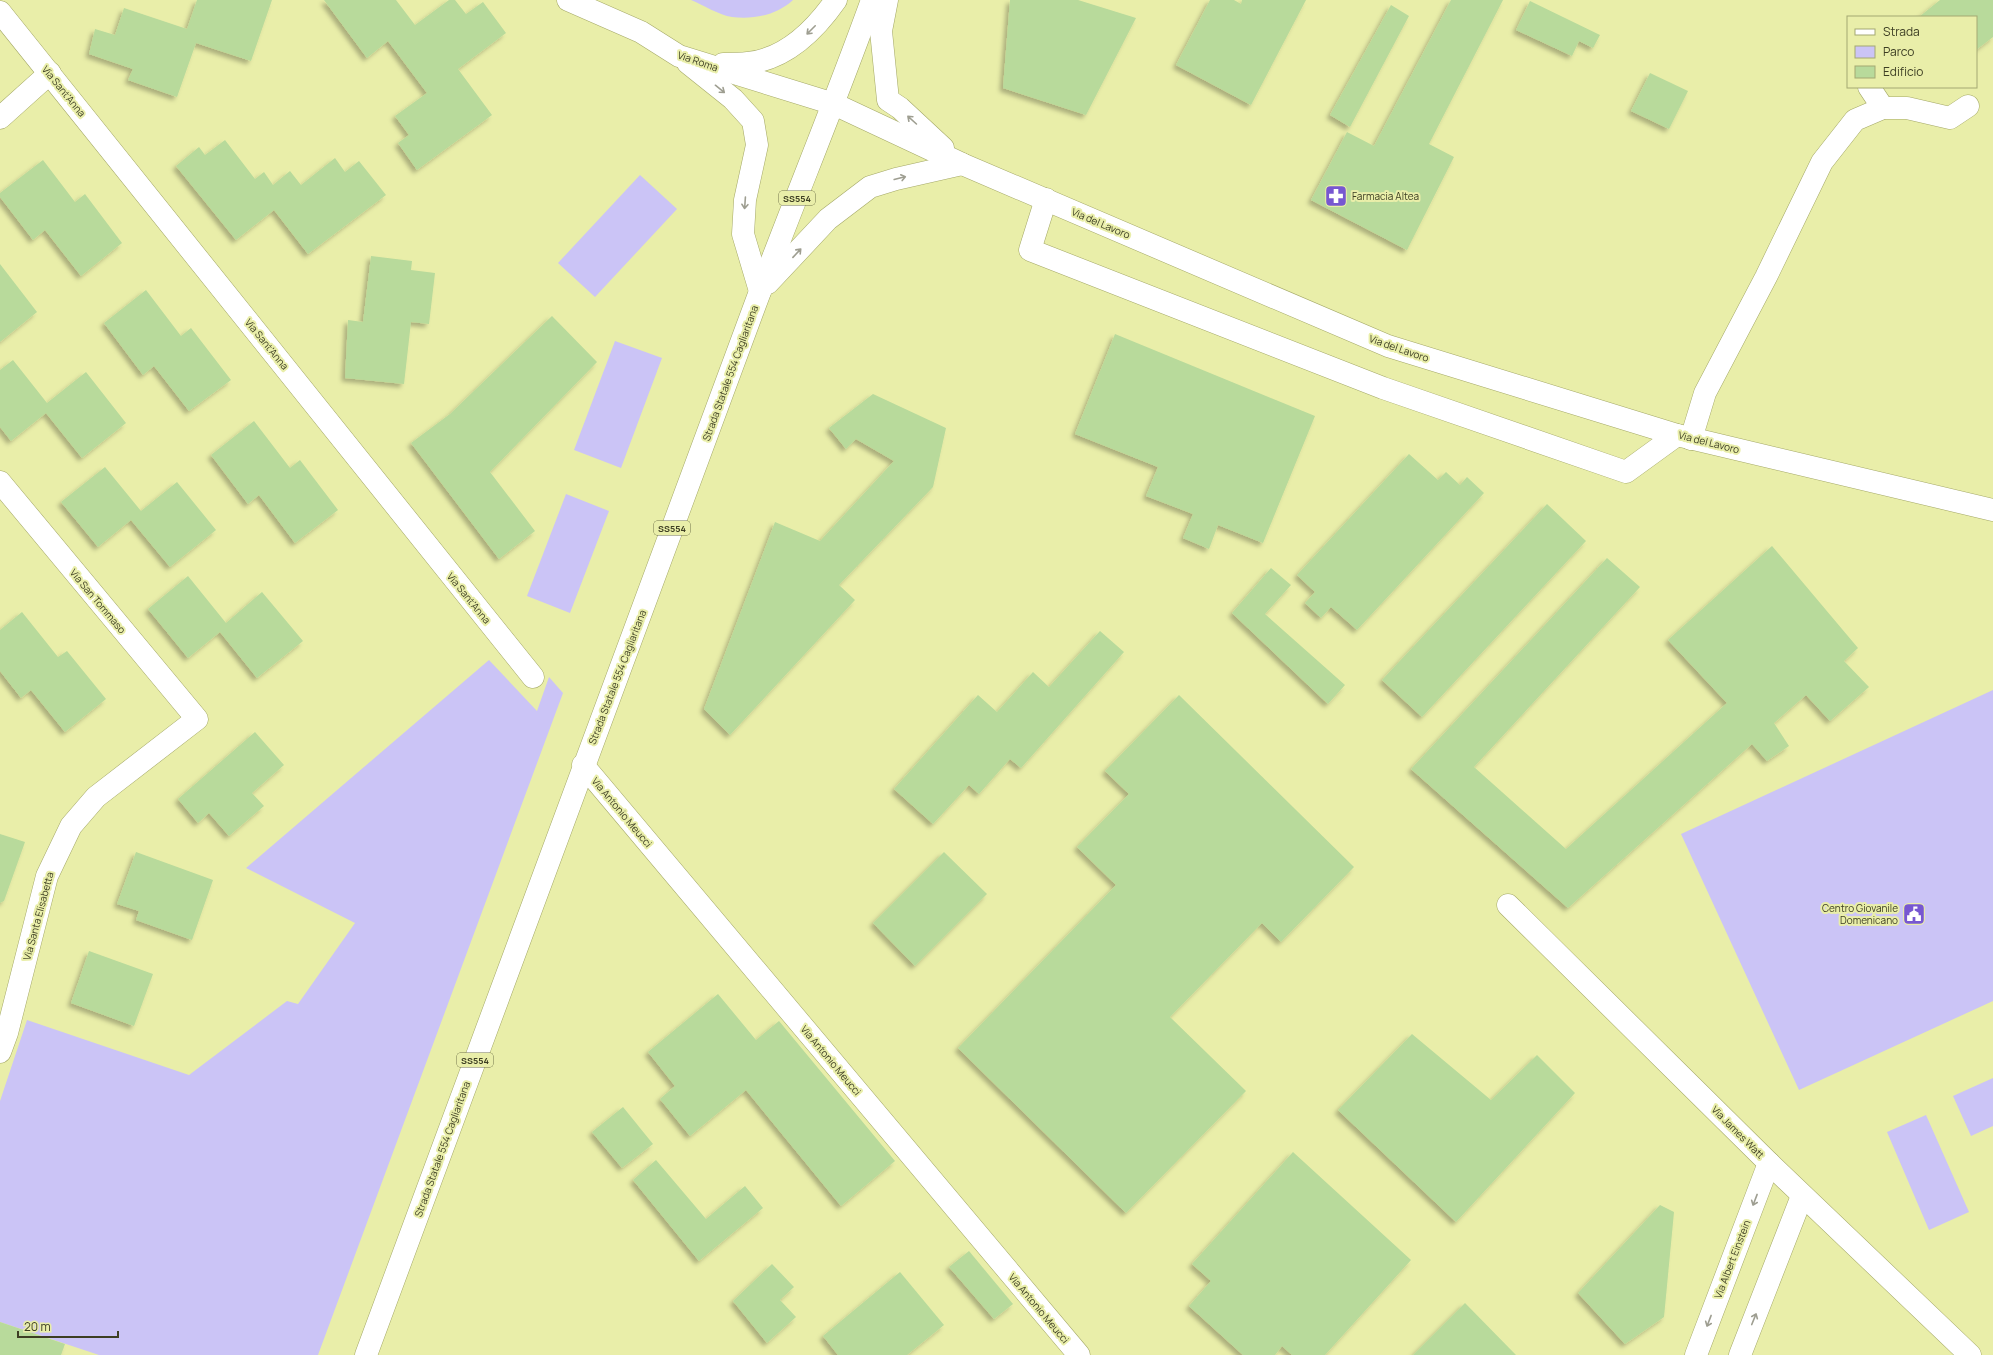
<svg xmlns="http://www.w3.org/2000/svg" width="1993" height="1355" viewBox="0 0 1993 1355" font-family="Manrope,sans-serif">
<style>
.green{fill:#cbc4f6}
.building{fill:#b8da9b;filter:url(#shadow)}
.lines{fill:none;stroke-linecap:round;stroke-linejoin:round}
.minor-casing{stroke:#a4a867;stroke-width:23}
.major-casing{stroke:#a4a867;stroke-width:23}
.minor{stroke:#fff;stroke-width:22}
.major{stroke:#fff;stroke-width:22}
.oneway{stroke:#9e9e91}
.labels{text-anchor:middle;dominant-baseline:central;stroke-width:4;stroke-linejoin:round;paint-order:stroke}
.shield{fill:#e9eea9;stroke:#71734b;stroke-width:1}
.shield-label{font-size:9px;font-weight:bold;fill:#3d3e23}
.street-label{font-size:10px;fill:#3d3e23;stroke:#e9eea9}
.poi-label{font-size:10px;fill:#3d3e23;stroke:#e9eea9;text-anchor:start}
</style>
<defs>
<filter id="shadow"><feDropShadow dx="-3.5" dy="3.5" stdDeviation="2" flood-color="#0004"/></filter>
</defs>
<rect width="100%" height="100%" fill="#e9eea9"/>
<g class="green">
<path d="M691 0H793C777 15 753 20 732 17 719 15 703 5 691 0Z"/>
<path d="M640 175 677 209 595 297 558 263Z"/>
<path d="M615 341 662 358 621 468 574 450Z"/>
<path d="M566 494 609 511 570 613 527 596Z"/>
<path d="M489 660 537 711 549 677 563 693 318 1355H99L0 1322V1101L27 1020 189 1075 287 1001 298 1004 355 923 246 868Z"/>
<path d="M1993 690V1001L1799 1090 1681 834Z"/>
<path d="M1993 1078V1126L1971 1136 1953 1096Z"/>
<path d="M1926 1115 1969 1212 1929 1230 1887 1132Z"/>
</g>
<g class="building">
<path d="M197 0H272L251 61 196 43 177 97 128 80 133 69 89 54 95 29 115 35 124 8 187 29Z"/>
<path d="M324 0H396L415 25 449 0H455L466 14 483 2 506 33 458 69 492 115 417 170 398 143 409 135 395 116 427 93 388 41 367 58Z"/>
<path d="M1010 0H1078L1136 18 1086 115 1003 88Z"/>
<path d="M1210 0H1234L1241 4 1242 0H1306L1251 105 1176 65Z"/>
<path d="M1451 0H1503L1429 144 1454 157 1407 250 1311 200 1347 132 1374 146Z"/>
<path d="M1940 0H1993V37L1976 50V17H1919Z"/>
<path d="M1530 1 1600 35 1593 48 1579 41 1572 56 1516 30Z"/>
<path d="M1391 5 1409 16 1350 127 1330 115Z"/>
<path d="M1650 73 1688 91 1669 129 1631 111Z"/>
<path d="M225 140 255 179 264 172 273 185 290 171 301 185 335 158 345 172 359 161 386 195 308 254 274 210 236 240 176 166 199 147 205 155Z"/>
<path d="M43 160 75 202 85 194 122 243 81 276 45 230 33 240 0 197V193Z"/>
<path d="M371 256 412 261 411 270 435 273 429 324 411 322 404 384 345 378 348 320 363 322Z"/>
<path d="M0 264 37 312 0 342Z"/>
<path d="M146 290 181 336 191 328 231 380 189 411 154 366 143 375 104 323Z"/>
<path d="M552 316 597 362 490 472 535 531 499 559 411 443 450 414Z"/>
<path d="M1115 334 1315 416 1263 543 1218 525 1209 549 1183 538 1193 514 1146 496 1158 467 1075 434Z"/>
<path d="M13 360 47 403 86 372 126 423 82 458 46 413 11 441 0 427V370Z"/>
<path d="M873 394 946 428 933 487 839 585 855 600 730 735 704 709 775 522 820 541 894 461 856 439 846 449 829 428Z"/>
<path d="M254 421 290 468 300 460 338 510 295 543 259 495 248 504 211 455Z"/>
<path d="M1409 454 1438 480 1446 472 1460 485 1467 477 1484 493 1357 630 1331 607 1321 618 1305 603 1315 592 1297 575Z"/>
<path d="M105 467 141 511 177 482 216 530 170 567 131 520 98 547 61 502Z"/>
<path d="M1547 504 1586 541 1422 717 1382 680Z"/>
<path d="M1772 546 1858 648 1844 661 1869 687 1830 721 1806 695 1774 723 1789 746 1767 761 1752 744 1568 908 1411 769 1607 558 1640 587 1474 767 1566 849 1727 703 1668 640Z"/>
<path d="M1271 568 1291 585 1265 614 1345 685 1328 704 1232 613Z"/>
<path d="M188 576 226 623 262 592 303 641 257 678 220 632 188 658 148 609Z"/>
<path d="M22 612 58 657 67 651 106 699 65 732 31 690 21 698 0 671V630Z"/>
<path d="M1100 631 1124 652 1021 768 1010 759 979 794 969 785 933 824 894 789 978 695 997 712 1033 672 1049 687Z"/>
<path d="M1179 695 1354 867 1281 942 1262 923 1170 1017 1246 1091 1126 1213 958 1048 1116 885 1077 847 1129 794 1105 771Z"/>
<path d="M255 732 284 765 252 793 264 806 229 836 209 813 198 823 178 799Z"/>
<path d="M0 834 25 842 4 901 0 903Z"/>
<path d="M136 852 213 880 192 940 136 920 139 911 117 904Z"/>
<path d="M944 852 987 894 915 966 873 923Z"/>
<path d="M89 951 153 974 134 1026 71 1003Z"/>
<path d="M718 994 756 1040 779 1021 895 1161 841 1206 746 1090 690 1136 660 1099 675 1086 648 1052Z"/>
<path d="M1412 1034 1491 1100 1537 1055 1575 1093 1456 1222 1338 1110Z"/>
<path d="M623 1107 653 1144 622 1168 592 1132Z"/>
<path d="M1293 1152 1411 1260 1325 1355H1292L1282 1346 1275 1355H1243L1189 1306 1211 1281 1192 1264Z"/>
<path d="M656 1160 706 1219 745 1186 763 1208 699 1261 633 1180Z"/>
<path d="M1660 1205 1674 1212 1664 1317 1625 1344 1578 1293Z"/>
<path d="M969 1251 1013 1304 994 1319 949 1267Z"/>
<path d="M772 1264 794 1287 780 1300 796 1317 767 1343 733 1301Z"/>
<path d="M900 1272 944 1325 907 1355H838L823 1336Z"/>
<path d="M1465 1303 1516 1355H1413Z"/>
<path d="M0 1322 65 1344 61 1355H0Z"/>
</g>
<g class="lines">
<g class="minor-casing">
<g id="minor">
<path d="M0 12 533 677"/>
<path d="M1869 87 1883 108"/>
<path d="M0 118 50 73"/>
<path d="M1046 199 1030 250 1383 388 1626 472 1677 435"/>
<path d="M1691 439 1705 393 1766 277 1822 162 1855 120 1883 108H1907L1950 118 1968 106"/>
<path d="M0 482 197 719 96 797 71 826 47 876 7 1033 0 1052"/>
<path d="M583 765 1079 1355"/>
<path d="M1508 905 1769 1163 1970 1355"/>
<path d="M1696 1355 1769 1163"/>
<path d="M1740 1355 1802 1196"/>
</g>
</g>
<g class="major-casing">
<g id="major">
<path d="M568 0 641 32 679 56 834 104 962 164 1388 346 1677 435 1993 510"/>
<path d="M887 0 881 31 888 100 900 108 943 148"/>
<path d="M688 63 733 99 753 121 757 145 745 200 743 234 760 291"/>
<path d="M723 64C731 64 740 64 748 63 787 59 815 30 836 0"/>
<path d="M768 283 828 219 870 187 896 179 962 164"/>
<path d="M366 1355C495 1005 625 655 755 305 793 203 835 103 872 0"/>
</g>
</g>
<use href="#minor" class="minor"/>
<use href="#major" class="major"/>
</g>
<defs><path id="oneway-shaft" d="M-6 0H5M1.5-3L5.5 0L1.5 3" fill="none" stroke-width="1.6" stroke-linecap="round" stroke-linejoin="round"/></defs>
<g class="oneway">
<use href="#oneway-shaft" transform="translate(811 30) rotate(135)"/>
<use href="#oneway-shaft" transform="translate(720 89) rotate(39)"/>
<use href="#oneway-shaft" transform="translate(912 120) rotate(-138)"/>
<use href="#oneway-shaft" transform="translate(900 178) rotate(-14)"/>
<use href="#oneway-shaft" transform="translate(745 203) rotate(94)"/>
<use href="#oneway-shaft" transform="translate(797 253) rotate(-47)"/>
<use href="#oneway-shaft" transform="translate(1755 1200) rotate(111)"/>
<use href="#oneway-shaft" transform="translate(1754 1319) rotate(-68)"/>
<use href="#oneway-shaft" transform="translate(1709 1321) rotate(111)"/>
</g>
<defs>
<g id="pharmacy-square" transform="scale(1.15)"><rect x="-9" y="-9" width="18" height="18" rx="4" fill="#7757d1" stroke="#e9eea9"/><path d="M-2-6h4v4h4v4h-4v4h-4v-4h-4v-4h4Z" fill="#fff"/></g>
<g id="civic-square" transform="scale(1.15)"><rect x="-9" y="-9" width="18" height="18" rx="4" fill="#7757d1" stroke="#e9eea9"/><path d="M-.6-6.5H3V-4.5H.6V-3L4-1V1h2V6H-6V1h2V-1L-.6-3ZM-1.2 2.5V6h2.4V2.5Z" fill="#fff"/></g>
</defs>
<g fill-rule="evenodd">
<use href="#pharmacy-square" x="1336" y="196"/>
<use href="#civic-square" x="1914" y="914"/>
</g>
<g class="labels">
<g class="shield">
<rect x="779" y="191" width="36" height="14" rx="3"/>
<rect x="654" y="521" width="36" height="14" rx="3"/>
<rect x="457" y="1053" width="36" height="14" rx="3"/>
</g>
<g class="shield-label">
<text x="797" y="198">SS554</text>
<text x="672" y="528">SS554</text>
<text x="475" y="1060">SS554</text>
</g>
<g class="street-label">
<text transform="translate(698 61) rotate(19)">Via Roma</text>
<text transform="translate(64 91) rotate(51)">Via Sant'Anna</text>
<text transform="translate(1101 223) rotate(23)">Via del Lavoro</text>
<text transform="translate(267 344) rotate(51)">Via Sant'Anna</text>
<text transform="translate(1399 348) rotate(19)">Via del Lavoro</text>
<text transform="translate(730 373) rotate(-70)">Strada Statale 554 Cagliaritana</text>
<text transform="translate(1709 442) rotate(14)">Via del Lavoro</text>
<text transform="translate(469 598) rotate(51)">Via Sant'Anna</text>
<text transform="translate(98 601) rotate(50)">Via San Tommaso</text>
<text transform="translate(617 677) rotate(-69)">Strada Statale 554 Cagliaritana</text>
<text transform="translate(622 812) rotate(50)">Via Antonio Meucci</text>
<text transform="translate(38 916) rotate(-75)">Via Santa Elisabetta</text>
<text transform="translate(831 1060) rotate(50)">Via Antonio Meucci</text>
<text transform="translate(1738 1132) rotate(45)">Via James Watt</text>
<text transform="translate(442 1149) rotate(-70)">Strada Statale 554 Cagliaritana</text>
<text transform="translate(1732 1259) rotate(-69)">Via Albert Einstein</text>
<text transform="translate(1039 1308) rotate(50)">Via Antonio Meucci</text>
</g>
<g class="poi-label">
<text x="1352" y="196">Farmacia Altea</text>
<text x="1898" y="908" text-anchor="end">Centro Giovanile<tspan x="1898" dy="12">Domenicano</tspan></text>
</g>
</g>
<rect x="1847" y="16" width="130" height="72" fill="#e9eea9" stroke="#a4a873"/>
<rect x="1855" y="29" width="20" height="6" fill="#ffffff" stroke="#a4a873"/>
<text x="1883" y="36" font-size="12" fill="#3d3e23">Strada</text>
<rect x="1855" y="46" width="20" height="12" fill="#cbc4f6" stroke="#a4a873"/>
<text x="1883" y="56" font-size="12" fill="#3d3e23">Parco</text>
<rect x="1855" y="66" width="20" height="12" fill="#b8da9b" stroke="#a4a873"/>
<text x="1883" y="76" font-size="12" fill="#3d3e23">Edificio</text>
<path d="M18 1331v6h100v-6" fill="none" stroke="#3d3e23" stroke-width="2"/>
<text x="24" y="1331" font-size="12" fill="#3d3e23" stroke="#e9eea9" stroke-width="3" paint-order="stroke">20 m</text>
</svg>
